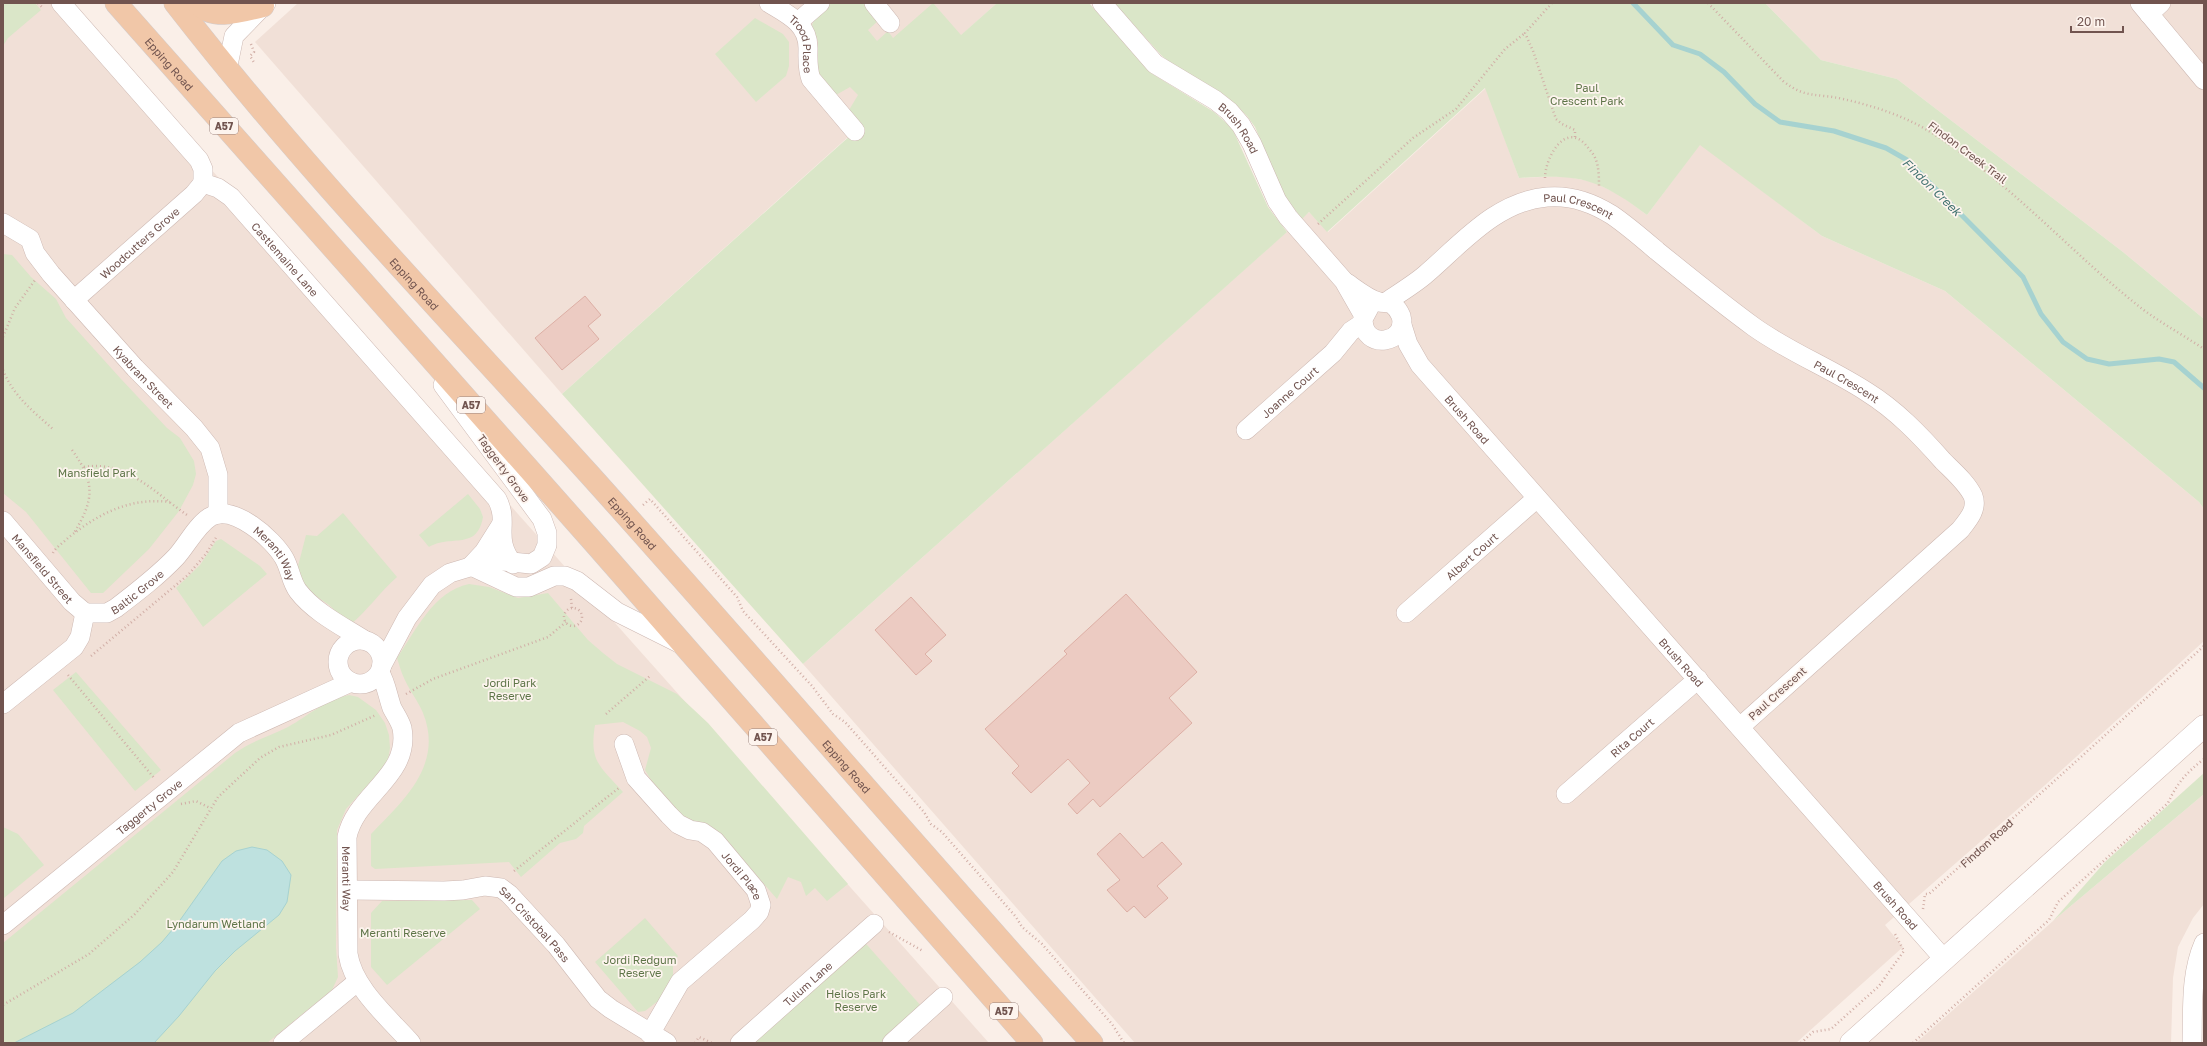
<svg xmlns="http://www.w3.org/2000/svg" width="2207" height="1046" viewBox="0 0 2207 1046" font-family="'Golos Text',sans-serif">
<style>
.residential{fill:#f1e0d7}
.green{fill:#dae6c8}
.water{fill:#bee1df;stroke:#a6d2d0}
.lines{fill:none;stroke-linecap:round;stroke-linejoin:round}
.stream{stroke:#a6d2d0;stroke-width:5}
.building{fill:#eccbc2;stroke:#ddafa5}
.street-casing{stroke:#cdb8b2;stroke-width:20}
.secondary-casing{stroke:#cfb7b0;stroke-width:23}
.primary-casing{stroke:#d4ccca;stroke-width:23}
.path{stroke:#d1aea6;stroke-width:2.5;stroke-dasharray:1 3;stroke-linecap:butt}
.street{stroke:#fff;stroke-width:19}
.secondary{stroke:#fff;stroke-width:22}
.primary{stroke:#f1c7a8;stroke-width:22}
.labels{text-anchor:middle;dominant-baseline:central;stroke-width:3.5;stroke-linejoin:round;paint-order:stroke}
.shield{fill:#fdf4ee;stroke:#9b847f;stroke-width:1}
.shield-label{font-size:10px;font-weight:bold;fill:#71544f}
.street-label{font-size:11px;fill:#71544f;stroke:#fdf4ee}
.park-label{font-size:11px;fill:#5e7548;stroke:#fdf4ee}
.water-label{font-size:12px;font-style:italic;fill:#447472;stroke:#fdf4ee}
</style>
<rect width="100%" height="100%" fill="#faefe8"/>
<g class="residential">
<path d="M3 3H63L989 1043H3Z"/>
<path d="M298 3H997L562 394 255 42Z"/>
<path d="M1765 3H2204V319L2123 252 1897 79 1821 60Z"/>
<path d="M1486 88 1519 178 1564 176 1593 182 1620 195 1647 215 1700 144 1822 236 1945 291 2199 502 2204 509V641L2044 786 1885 925 1903 947 1796 1043H1135L803 664 1309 212 1328 232Z"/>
<path d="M2204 794V904L2193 918 2178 947 2173 978 2171 1043H1916L2053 921Z"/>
</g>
<g class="green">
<path d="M3 3H35L41 10 8 38 3 46Z"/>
<path d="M831 3H863L879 20 868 30 877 41 888 31 893 38 933 3 961 35 997 3H1089L1151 73 1214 112 1232 128 1268 207 1287 232 803 664 562 394 862 125 849 110 858 95 850 87 836 95 819 76 816 68 818 42 812 25 815 18Z"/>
<path d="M1114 3H1765L1821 60 1897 79 2123 252 2204 319V509L2199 502 1945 291 1822 236 1700 145 1647 215C1598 178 1579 174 1519 178L1485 88 1327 232 1309 212 1302 219 1285 197 1255 127 1247 116 1227 97 1172 64 1162 56Z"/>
<path d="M755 18 783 34 789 42V66L786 76 756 102 715 54Z"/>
<path d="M3 254 12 255 31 277 56 299 66 318 121 379 167 428 180 438 194 461 196 474 193 485 179 511 149 549 103 593H91L26 512 3 493Z"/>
<path d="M468 494 480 509 483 517C477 551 452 534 429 547L419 535Z"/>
<path d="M343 513 397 577C380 592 367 611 350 625L329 605 304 588 297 570 306 535 317 536Z"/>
<path d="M221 539 260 566 267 574 203 627 176 588 200 565 216 541Z"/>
<path d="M469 584 489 587 518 598 548 593 588 640 603 653 617 664 677 694 708 723 848 884 827 901 815 888 806 896 801 882 788 877 777 899 723 837 680 814 651 780 645 770 651 748 647 737 640 731 623 722 595 725C589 762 600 766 623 792L584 826 583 833 576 839 560 843 521 877 509 862 375 869 371 866V834C403 801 444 765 423 713 418 701 409 690 404 678 401 672 399 664 397 658 417 629 433 592 469 584Z"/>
<path d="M76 672 161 770 135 791 53 690Z"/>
<path d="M349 695 358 697 376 710 385 723 389 735 390 748 388 760 382 769 346 809 337 830 336 947 338 977 332 990 267 1043H3V943L235 753C252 741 270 736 288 727 308 716 326 699 349 695Z"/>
<path d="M2204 773V794L2053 921 2105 862Z"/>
<path d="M3 827 18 834 44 865 4 898Z"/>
<path d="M472 900 480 909 387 985 371 967V913L382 901Z"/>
<path d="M645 918 678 956 673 964V977L658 1001 645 1011 638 1012 595 962Z"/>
<path d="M860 937 922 1007 881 1043H741Z"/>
</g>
<path class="water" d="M252 847 267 850 282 861 291 875 287 902 279 915 235 951 215 971 179 1016 154 1043H14L73 1013 140 962 162 942 178 923 222 861 236 851Z"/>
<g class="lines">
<path class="stream" d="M1633 3 1673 45 1700 54 1724 72 1755 104 1780 122 1834 131 1886 148 1907 160 2023 277 2041 314 2063 342 2087 359 2109 364 2159 359 2174 362 2204 388"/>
</g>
<g class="building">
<path d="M585 296 601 315 588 326 599 339 562 370 535 338Z"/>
<path d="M1126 594 1197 672 1169 698 1192 723 1100 807 1093 799 1077 814 1068 804 1090 783 1068 759 1031 793 1012 773 1019 766 985 729 1067 654 1064 651Z"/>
<path d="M911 597 946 635 925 654 932 661 916 675 875 630Z"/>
<path d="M1120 833 1143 858 1162 842 1182 864 1157 886 1168 898 1145 918 1134 906 1127 912 1107 890 1120 880 1097 854Z"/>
</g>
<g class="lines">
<g class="street-casing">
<g id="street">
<path id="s2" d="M61 3 199 160 203 169V183L218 188 231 197 497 499C510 524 492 537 513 564"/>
<path id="s3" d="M769 3C787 14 808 23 808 48 808 59 807 68 811 79L855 131"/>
<path d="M874 3 890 23"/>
<path id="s4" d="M1102 3 1155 64 1215 100 1229 111 1241 125 1252 144 1277 201 1288 217 1344 281 1364 316"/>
<path d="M2140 3 2204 80"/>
<path d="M2149 14 2161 3"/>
<path d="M798 22 820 3"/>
<path d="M227 70 234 36 266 3"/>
<path id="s5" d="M3 223 30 239 35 253 51 274 135 368 194 428 210 448 218 475V514"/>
<path d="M1347 283C1357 290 1368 299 1379 302 1384 303 1387 302 1392 304 1396 307 1399 311 1401 316 1409 343 1363 352 1363 319L1370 306"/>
<path id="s6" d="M74 300 194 194 203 183"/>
<path id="s7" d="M1386 302C1398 294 1416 283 1426 274 1462 243 1497 201 1547 197 1570 195 1593 203 1612 215 1628 226 1643 239 1657 251 1689 277 1721 303 1754 327 1789 352 1830 368 1867 392 1896 410 1920 435 1943 461 1953 471 1967 483 1973 496 1978 509 1968 520 1960 530L1740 727"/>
<path id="s8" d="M1402 325 1408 344 1420 365 1944 959"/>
<path id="s9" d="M1246 430 1333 353 1351 331 1363 323"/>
<path id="s10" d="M3 521 72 602 85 613"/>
<path d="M471 566 516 587H529L554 576H565L577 581 617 612 681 644"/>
<path d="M471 566 484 552 501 525"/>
<path id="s11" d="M1406 613 1537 498"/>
<circle cx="360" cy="662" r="22"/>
<path d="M382 665 407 618 432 585 450 573 493 560 531 564 542 557 547 545V533L542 519 443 385"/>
<path id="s12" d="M380 673C386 683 388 697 392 708 395 714 400 721 402 728 411 776 356 794 347 837L348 954C353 988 388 1017 411 1043"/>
<path id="s13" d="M3 704 74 647 80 637 85 613H107L116 608C137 592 158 576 176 557 187 545 196 526 210 517 233 503 273 539 284 558 290 568 291 582 298 591 314 612 342 626 364 640"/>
<path id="s14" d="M624 744 636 778 669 815 678 824 690 830 702 832 715 841 756 890 761 905 759 912 752 920 680 982 650 1034"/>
<path id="s15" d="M1566 794 1698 679"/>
<path id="s16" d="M348 890 444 891 463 890 485 886 501 888 509 894 556 945 598 999 611 1009 667 1043"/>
<path id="s17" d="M3 925 239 733 351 682"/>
<path d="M283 1043 357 982"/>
<path id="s18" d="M740 1043 874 924"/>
<path d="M892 1043 943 997"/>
<path d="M2192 1043C2193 1009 2190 975 2204 943"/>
</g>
</g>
<g class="secondary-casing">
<path id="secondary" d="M1851 1043 2204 726"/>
</g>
<g class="primary-casing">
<g id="primary">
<path id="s19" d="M116 3 597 546 1032 1043"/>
<path id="s20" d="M175 3C303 168 449 319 589 474 758 662 923 855 1092 1043"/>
<path d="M197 3C213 21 242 11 263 6"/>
</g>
</g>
<g class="path">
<path d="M38 3 43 8"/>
<path d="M1552 3 1525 33 1533 51 1556 119 1562 124 1575 130V138"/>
<path d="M1708 3 1783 81C1806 99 1817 93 1843 99 1874 106 1905 116 1932 133 2009 181 2070 252 2141 308 2161 323 2183 335 2204 349"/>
<path d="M251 44 254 52 250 56 255 64"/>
<path d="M1545 178C1545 159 1564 122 1585 144 1589 149 1594 154 1596 160 1599 168 1599 179 1599 188"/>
<path d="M1318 224 1413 138 1456 109 1505 49 1525 33"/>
<path d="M3 337 15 308 35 280"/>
<path d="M3 370C13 396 34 412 54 430"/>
<path d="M72 450C96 483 94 500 74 533"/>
<path d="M84 467C126 460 155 493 187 515"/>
<path d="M643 505 650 499 737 597 743 611 812 686 833 714 845 722 924 812 931 824 942 832 1016 917 1022 927 1042 944 1112 1024 1124 1043"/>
<path d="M53 553C55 548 64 542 68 538 98 514 130 497 170 502"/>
<path d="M571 599 572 608"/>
<circle cx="573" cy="617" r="9"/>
<path d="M91 656 188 575 206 554 217 536"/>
<path d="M68 675 155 779"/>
<path d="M406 694 433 679 548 637 566 622"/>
<path d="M606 714 650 676"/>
<path d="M181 804 196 801 210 808"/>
<path d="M514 871 620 787"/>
<path id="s1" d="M1923 909 1925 894H1929L2204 646"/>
<path d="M889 932 923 951"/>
<path d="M3 1005 89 954 135 914 173 872 218 797 260 758 279 747 331 735 376 715"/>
<path d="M695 1043 699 1037 712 1043"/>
<path d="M1801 1043 1813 1032 1831 1029 1879 986 1904 951 1895 934 1897 933"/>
<path d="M1913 1043 2049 920 2058 902 2168 803C2177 783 2187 772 2204 759"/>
</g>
<use href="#street" class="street"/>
<use href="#secondary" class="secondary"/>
<use href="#primary" class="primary"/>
</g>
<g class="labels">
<g class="shield">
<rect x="210" y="118" width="28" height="16" rx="3"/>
<rect x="457" y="397" width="28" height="16" rx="3"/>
<rect x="749" y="729" width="28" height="16" rx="3"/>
<rect x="990" y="1003" width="28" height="16" rx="3"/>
</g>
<g class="shield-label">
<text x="224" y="126">A57</text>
<text x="471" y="405">A57</text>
<text x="763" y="737">A57</text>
<text x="1004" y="1011">A57</text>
</g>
<g class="street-label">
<text stroke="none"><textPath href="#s3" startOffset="57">Trood Place</textPath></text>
<text stroke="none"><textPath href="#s19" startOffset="81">Epping Road</textPath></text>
<text stroke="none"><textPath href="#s4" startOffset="188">Brush Road</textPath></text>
<text transform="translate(1968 152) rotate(37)">Findon Creek Trail</text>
<text stroke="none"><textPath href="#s7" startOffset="228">Paul Crescent</textPath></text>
<text stroke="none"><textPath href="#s6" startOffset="87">Woodcutters Grove</textPath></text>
<text stroke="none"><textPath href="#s2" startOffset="347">Castlemaine Lane</textPath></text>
<text stroke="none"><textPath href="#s20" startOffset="369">Epping Road</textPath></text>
<text stroke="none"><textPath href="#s5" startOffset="211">Kyabram Street</textPath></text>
<text stroke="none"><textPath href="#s7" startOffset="552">Paul Crescent</textPath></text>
<text stroke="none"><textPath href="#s9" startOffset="58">Joanne Court</textPath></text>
<text stroke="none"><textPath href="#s8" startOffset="116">Brush Road</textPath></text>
<text transform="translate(504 468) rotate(54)">Taggerty Grove</text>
<text stroke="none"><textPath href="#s20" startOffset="693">Epping Road</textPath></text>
<text stroke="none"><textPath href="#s13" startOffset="373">Meranti Way</textPath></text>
<text stroke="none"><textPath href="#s11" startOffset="87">Albert Court</textPath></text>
<text stroke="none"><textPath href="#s10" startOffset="62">Mansfield Street</textPath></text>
<text stroke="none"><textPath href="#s13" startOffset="186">Baltic Grove</textPath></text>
<text stroke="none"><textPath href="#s8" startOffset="440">Brush Road</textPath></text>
<text transform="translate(1777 693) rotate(-42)">Paul Crescent</text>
<text stroke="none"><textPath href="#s15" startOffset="87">Rita Court</textPath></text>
<text stroke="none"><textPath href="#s20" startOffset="1017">Epping Road</textPath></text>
<text stroke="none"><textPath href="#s17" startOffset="188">Taggerty Grove</textPath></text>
<text stroke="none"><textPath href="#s1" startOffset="96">Findon Road</textPath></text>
<text stroke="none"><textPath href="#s14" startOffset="184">Jordi Place</textPath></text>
<text stroke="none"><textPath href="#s12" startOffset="227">Meranti Way</textPath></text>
<text stroke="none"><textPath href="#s8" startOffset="764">Brush Road</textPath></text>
<text stroke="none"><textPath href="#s16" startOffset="203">San Cristobal Pass</textPath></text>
<text stroke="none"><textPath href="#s18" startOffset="90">Tulum Lane</textPath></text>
</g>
<g class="park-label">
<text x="1587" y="87">Paul<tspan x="1587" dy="13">Crescent Park</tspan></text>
<text x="97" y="472">Mansfield Park</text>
<text x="510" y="682">Jordi Park<tspan x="510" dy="13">Reserve</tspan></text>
<text x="216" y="923">Lyndarum Wetland</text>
<text x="403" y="932">Meranti Reserve</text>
<text x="640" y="959">Jordi Redgum<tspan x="640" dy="13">Reserve</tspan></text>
<text x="856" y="993">Helios Park<tspan x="856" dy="13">Reserve</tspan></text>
</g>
<g class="water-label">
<text transform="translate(1932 187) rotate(44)">Findon Creek</text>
</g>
</g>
<rect width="2207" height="1046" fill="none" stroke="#71544f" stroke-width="8"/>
<path d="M2071 26v6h52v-6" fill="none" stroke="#71544f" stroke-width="2"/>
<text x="2077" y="26" font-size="12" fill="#71544f" stroke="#fdf4ee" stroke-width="3" paint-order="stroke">20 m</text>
</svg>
